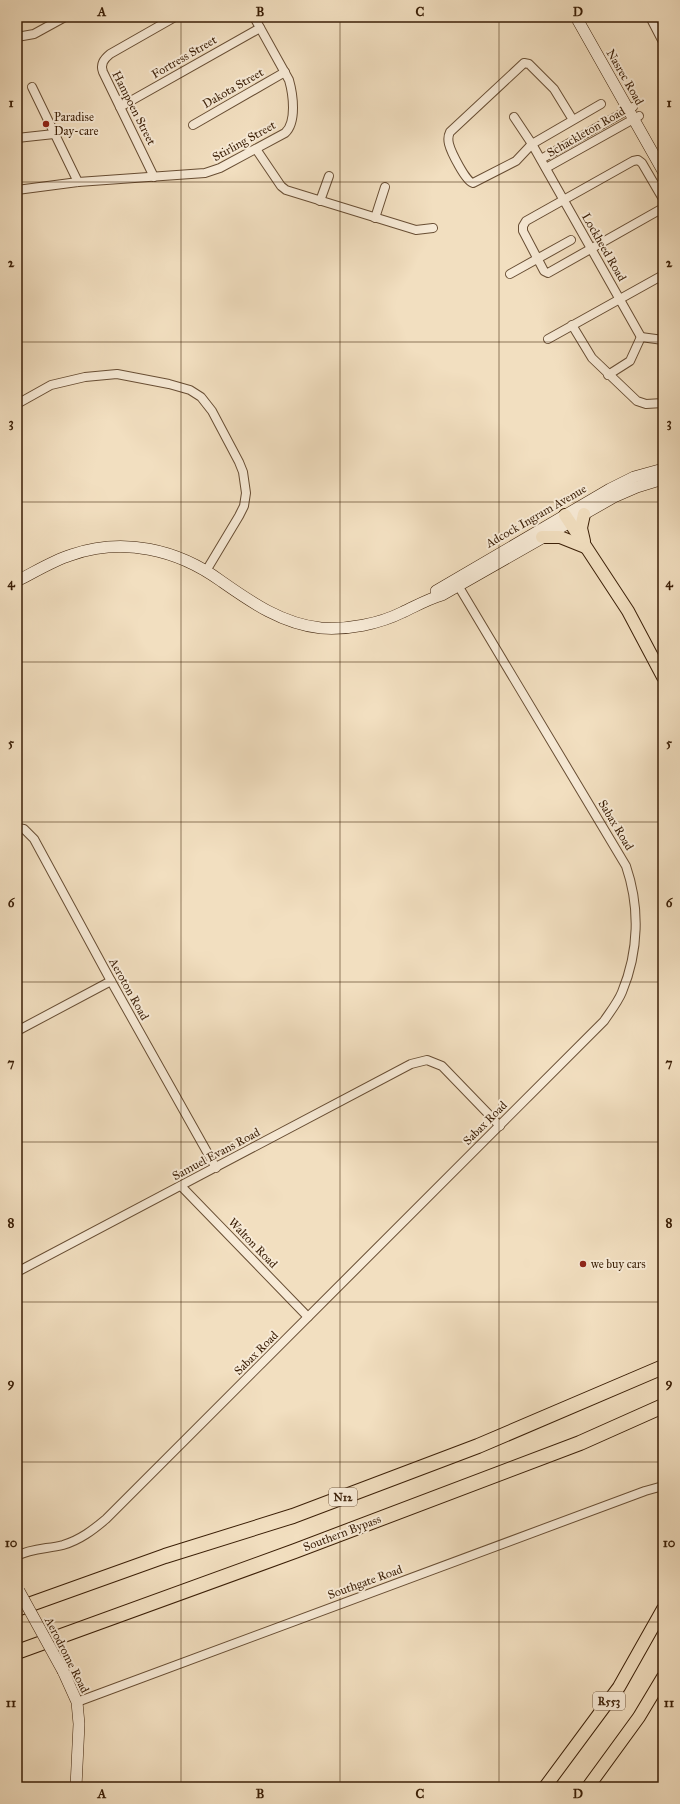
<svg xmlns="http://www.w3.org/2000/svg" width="680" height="1804" viewBox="0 0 680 1804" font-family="'IM FELL Great Primer',serif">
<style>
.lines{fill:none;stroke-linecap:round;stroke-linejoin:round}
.street-casing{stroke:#684e34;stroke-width:10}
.secondary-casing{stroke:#3a1e06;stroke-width:12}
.primary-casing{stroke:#3a1e06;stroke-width:14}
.highway-casing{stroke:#3a1e06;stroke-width:16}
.street{stroke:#f7ead6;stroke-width:8}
.secondary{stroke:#f7ead6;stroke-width:11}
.primary{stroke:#f2dfc0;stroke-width:12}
.highway{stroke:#f2dfc0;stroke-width:14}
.secondary-bridge-casing{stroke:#3a1e06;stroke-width:12;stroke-linecap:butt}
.secondary-bridge{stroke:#f7ead6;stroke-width:11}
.grid{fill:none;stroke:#3a1e06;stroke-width:1;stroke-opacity:0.55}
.poi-dot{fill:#8f2418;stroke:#f7ead6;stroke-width:1.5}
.labels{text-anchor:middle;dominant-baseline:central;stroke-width:4;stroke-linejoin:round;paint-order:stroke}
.shield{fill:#f7ead6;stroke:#735b44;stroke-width:1}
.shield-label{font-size:11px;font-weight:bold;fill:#3a1e06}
.street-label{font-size:12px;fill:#3a1e06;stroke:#f7ead6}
.poi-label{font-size:12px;fill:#3a1e06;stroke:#f7ead6;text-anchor:start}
.neatline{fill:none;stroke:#3a1e06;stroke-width:1.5}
.grid-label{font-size:13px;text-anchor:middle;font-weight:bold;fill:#3a1e06}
</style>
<rect width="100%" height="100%" fill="#f2dfc0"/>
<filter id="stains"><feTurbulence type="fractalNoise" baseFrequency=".005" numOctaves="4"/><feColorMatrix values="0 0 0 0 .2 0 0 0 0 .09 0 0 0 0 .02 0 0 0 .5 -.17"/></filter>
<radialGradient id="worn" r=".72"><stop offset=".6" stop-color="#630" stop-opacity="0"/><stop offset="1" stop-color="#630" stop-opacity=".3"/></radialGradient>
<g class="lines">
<g class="street-casing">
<g id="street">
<path d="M650 17 663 42"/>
<path d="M17 37 34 34 65 17"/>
<path d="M32 87 78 182"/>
<path d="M120 107 260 28"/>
<path d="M514 117 532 144 641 337"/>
<path d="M573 120 554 89 529 64 524 63 450 132C448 136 448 140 449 144 451 152 466 182 473 183L516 161 532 144 601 104"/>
<path d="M193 125 285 72"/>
<path d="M17 138 54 134"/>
<path d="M256 149 281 186 286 190 416 230 433 228"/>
<path d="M541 159 633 107"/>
<path d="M546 168 639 116"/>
<path d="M154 177 103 72C100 64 104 59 110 54L175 17"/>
<path d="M17 190 78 182 205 173 220 168 285 133C297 122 293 94 289 80L254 17"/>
<path d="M663 199 642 163 638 160 633 161 526 221 523 226V231L544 271 548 273 663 208"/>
<path d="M320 201 329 176"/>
<path d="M375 218 385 187"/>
<path d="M510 274 571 240"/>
<path d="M572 325 592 358 637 401 646 404 663 403"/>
<path d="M641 337 663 340"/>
<path d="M548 339 663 275"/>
<path d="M608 375 630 361 641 337"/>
<path d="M17 404 51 385 85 377 117 374 169 384 190 390 201 397 212 411 239 462 243 472 246 493 244 506 239 516 206 571"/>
<path d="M17 828 24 829 34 839 111 981 216 1168"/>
<path d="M17 1031 111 981"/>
<path d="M181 1186 308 1317"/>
<path d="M17 1272 411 1064 427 1060 442 1066 500 1126"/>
<path d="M17 1556C31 1548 48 1549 63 1545 80 1540 93 1530 106 1519L604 1021C610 1012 618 1002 622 992 639 951 640 907 626 866L456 582"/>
<path d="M77 1702 645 1491 663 1486"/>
</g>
</g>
<g class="secondary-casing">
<g id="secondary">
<path d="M576 17 663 171"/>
<path d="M17 581C35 572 52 561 71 555 123 537 177 549 221 581 251 602 282 624 321 628 348 630 379 624 403 612 416 606 428 599 442 595L614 497 637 487 663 479"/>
<path d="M436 591 610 489 634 477 663 469"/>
<path d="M63 1671 77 1702 79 1724 76 1787"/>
</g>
</g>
<g class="primary-casing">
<g id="primary">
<path d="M565 515 628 611 663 677"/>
<path d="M542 537H560L585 547"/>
<path d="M584 541 581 528 584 514"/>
<path d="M545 1787 619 1687 663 1609"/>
<path d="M588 1787 639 1717 663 1677"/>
</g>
</g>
<g class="highway-casing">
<g id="highway">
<path d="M17 1609 165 1556 293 1516 478 1446 663 1367"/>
<path d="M17 1652 295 1551 580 1443 663 1406"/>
</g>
</g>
<use href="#street" class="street"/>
<use href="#secondary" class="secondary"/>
<use href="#primary" class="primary"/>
<use href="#highway" class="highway"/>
<g class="secondary-bridge-casing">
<path id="secondary-bridge" d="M19 1591 63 1671"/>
</g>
<use href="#secondary-bridge" class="secondary-bridge"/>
</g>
<path class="grid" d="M181 17V1787M340 17V1787M499 17V1787M17 182H663M17 342H663M17 502H663M17 662H663M17 822H663M17 982H663M17 1142H663M17 1302H663M17 1462H663M17 1622H663"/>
<g class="poi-dot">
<circle cx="46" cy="124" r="4"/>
<circle cx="583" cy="1264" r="4"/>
</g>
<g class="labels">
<g class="shield">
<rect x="329" y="1488" width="28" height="18" rx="3"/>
<rect x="593" y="1692" width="32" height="18" rx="3"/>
</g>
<g class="shield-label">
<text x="343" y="1497">N12</text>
<text x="609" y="1701">R553</text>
</g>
<g class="street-label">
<text transform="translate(184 57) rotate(-30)">Fortress Street</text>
<text transform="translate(625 77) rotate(60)">Nasrec Road</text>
<text transform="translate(233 88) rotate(-30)">Dakota Street</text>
<text transform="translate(134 108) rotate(63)">Hampoen Street</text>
<text transform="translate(586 132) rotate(-30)">Schackleton Road</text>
<text transform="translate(244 141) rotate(-29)">Stirling Street</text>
<text transform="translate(604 247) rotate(60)">Lockheed Road</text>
<text transform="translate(536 516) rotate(-30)">Adcock Ingram Avenue</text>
<text transform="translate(616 825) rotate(59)">Sabax Road</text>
<text transform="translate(129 989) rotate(61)">Aeroton Road</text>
<text transform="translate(485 1123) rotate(-45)">Sabax Road</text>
<text transform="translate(216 1154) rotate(-28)">Samuel Evans Road</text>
<text transform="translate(253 1243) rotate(46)">Walton Road</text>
<text transform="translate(256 1353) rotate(-45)">Sabax Road</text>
<text transform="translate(342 1533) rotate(-21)">Southern Bypass</text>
<text transform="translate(365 1582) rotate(-20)">Southgate Road</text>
<text transform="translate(67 1655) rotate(63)">Aerodrome Road</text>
</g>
<g class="poi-label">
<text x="54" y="117">Paradise<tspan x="54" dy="14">Day-care</tspan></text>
<text x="591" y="1264">we buy cars</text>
</g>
</g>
<rect width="680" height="1804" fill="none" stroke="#f2dfc0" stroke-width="44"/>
<rect x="22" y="22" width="636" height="1760" class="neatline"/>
<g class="grid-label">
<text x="102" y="16">A</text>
<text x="260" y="16">B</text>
<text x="420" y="16">C</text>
<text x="578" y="16">D</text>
<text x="11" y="107">1</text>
<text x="669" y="107">1</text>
<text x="11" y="267">2</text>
<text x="669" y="267">2</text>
<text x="11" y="427">3</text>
<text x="669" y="427">3</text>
<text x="11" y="587">4</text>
<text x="669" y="587">4</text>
<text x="11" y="747">5</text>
<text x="669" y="747">5</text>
<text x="11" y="907">6</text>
<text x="669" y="907">6</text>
<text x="11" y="1067">7</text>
<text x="669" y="1067">7</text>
<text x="11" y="1227">8</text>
<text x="669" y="1227">8</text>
<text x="11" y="1387">9</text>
<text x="669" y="1387">9</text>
<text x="11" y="1547">10</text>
<text x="669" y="1547">10</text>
<text x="11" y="1707">11</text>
<text x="669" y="1707">11</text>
<text x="102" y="1798">A</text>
<text x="260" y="1798">B</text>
<text x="420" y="1798">C</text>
<text x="578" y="1798">D</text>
</g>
<rect width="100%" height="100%" filter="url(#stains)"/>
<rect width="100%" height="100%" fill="url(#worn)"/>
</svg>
